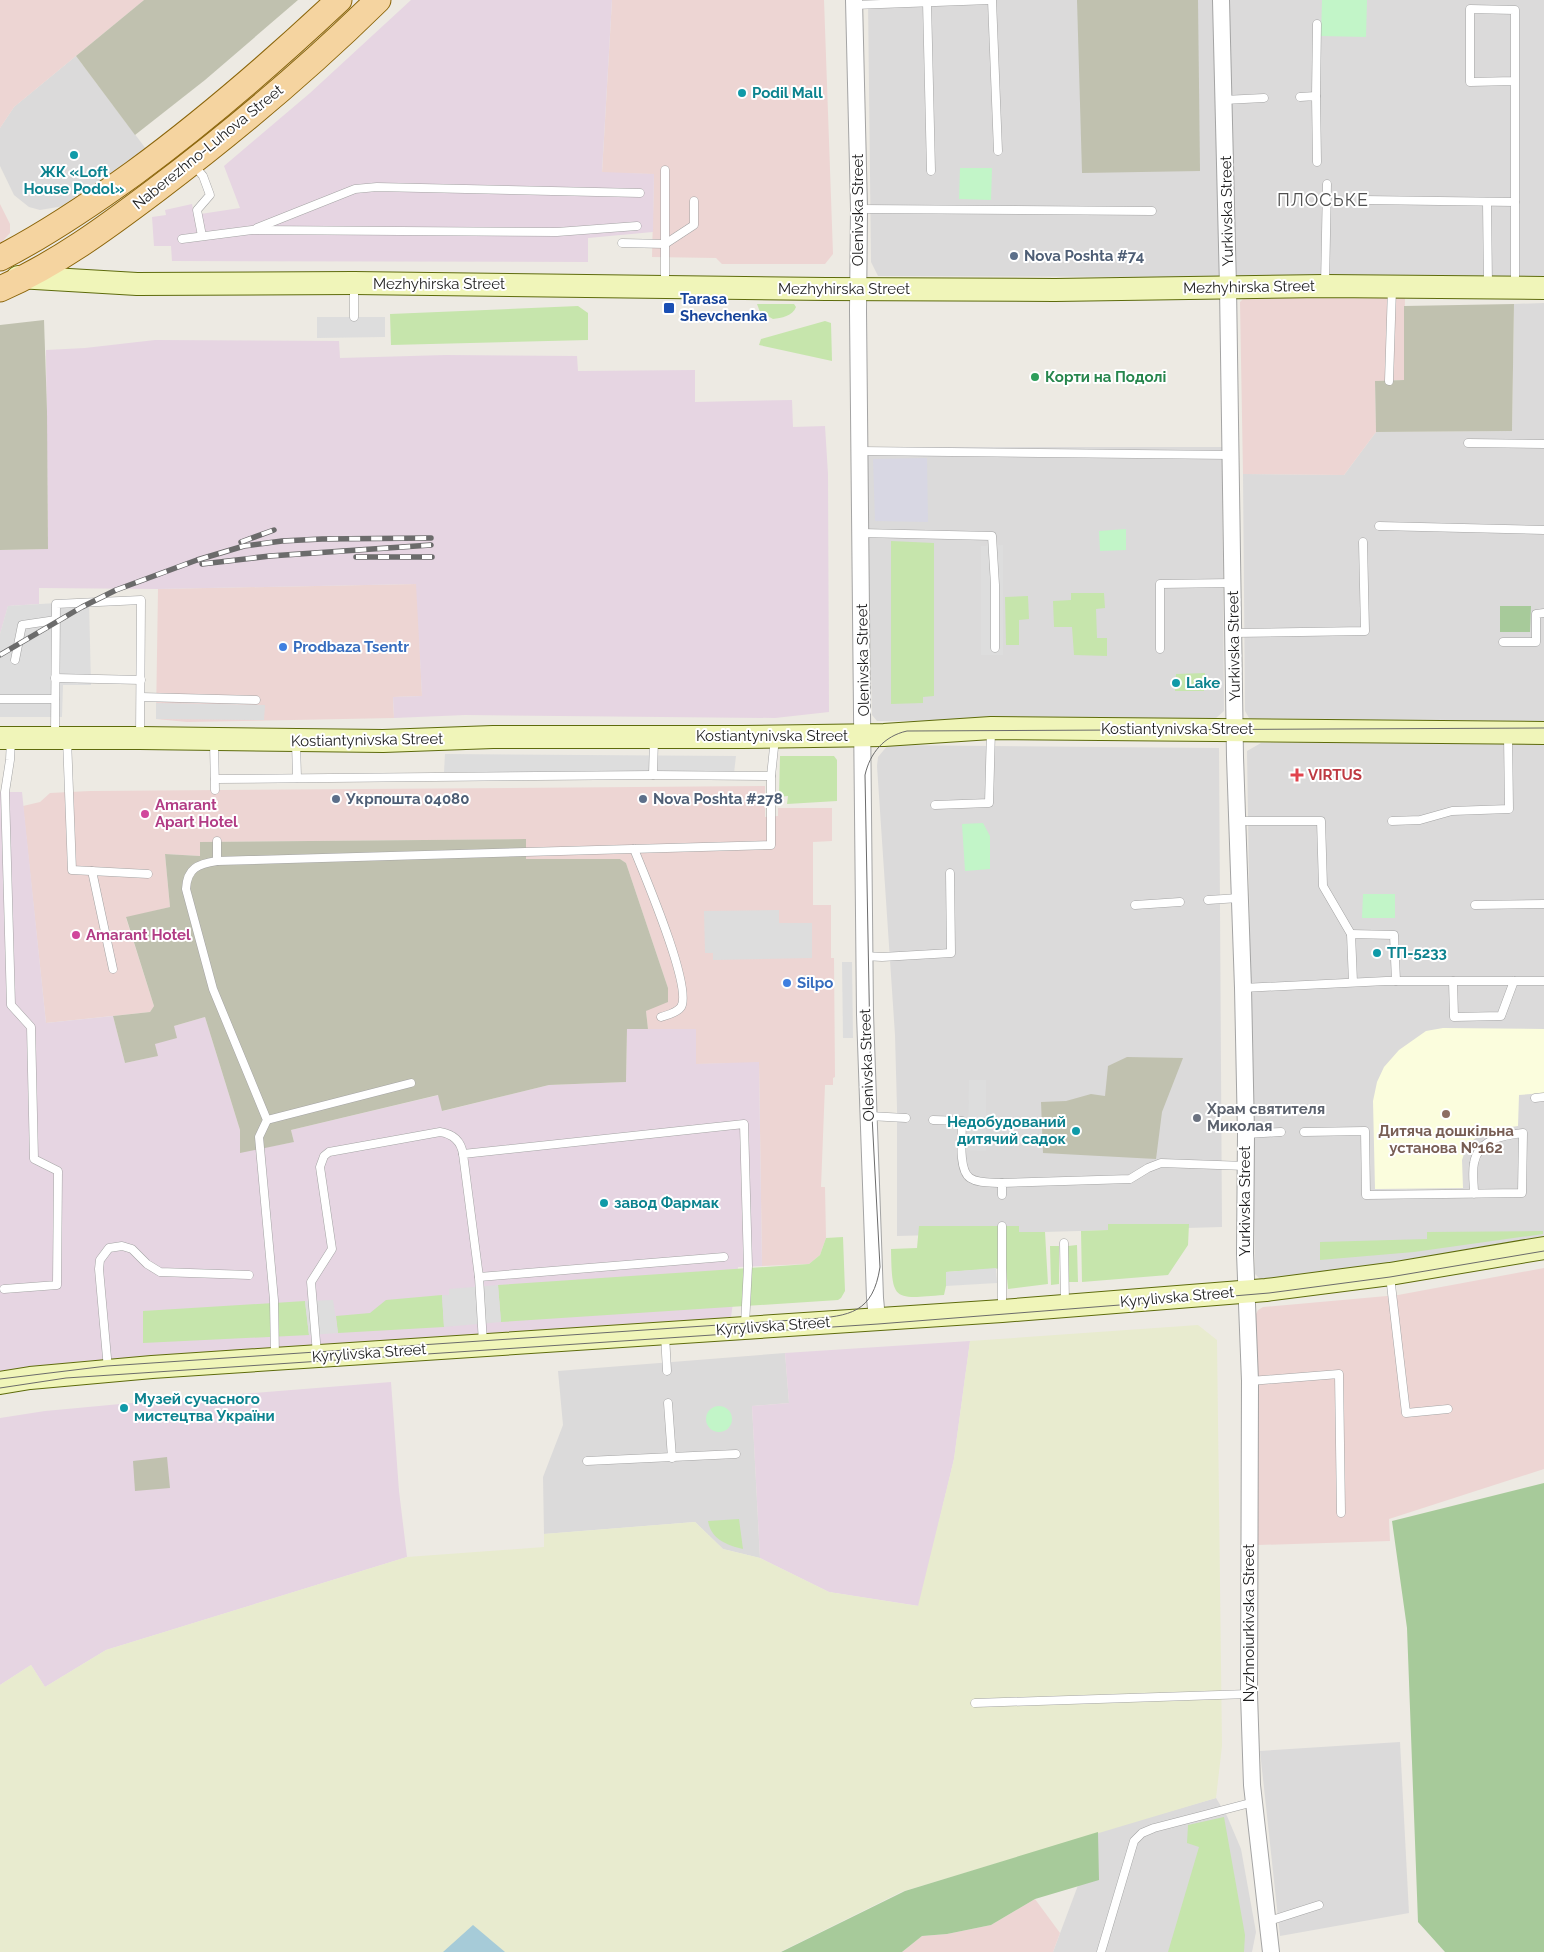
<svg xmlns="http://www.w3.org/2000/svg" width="1544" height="1952" viewBox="0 0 1544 1952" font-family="Raleway,sans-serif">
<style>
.residential{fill:#dbdada}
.commercial{fill:#edd5d3}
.industrial{fill:#e6d5e2}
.education{fill:#fbfddd}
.construction{fill:#c0c1af}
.farmland{fill:#e8ebcf}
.grass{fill:#c6e5ac}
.forest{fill:#a7ca9a}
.park{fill:#c2f5c8}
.parking{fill:#ddd}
.plaza{fill:#d8d7e3}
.water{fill:#a6cbd8}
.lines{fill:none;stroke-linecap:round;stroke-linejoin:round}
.lane-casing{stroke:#a4a4a4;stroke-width:9}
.street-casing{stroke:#a4a4a4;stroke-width:18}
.secondary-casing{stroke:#5e6b0c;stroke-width:24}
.primary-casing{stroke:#8b650a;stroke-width:27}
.lane{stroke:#fff;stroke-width:8}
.street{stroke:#fff;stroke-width:16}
.secondary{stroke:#f0f5b9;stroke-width:22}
.primary{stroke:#f5d4a0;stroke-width:25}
.tram{stroke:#6b6b6b;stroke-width:1}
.rail-casing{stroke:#6b6b6b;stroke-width:5.5}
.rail{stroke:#fff;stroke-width:4;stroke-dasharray:11;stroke-linecap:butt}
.culture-dot{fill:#0f9aa8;stroke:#fff;stroke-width:2}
.service-dot{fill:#5c6f8a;stroke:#fff;stroke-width:2}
.transit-dot{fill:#1a4fb4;stroke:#fff;stroke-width:2}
.leisure-dot{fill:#2e9e5b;stroke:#fff;stroke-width:2}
.shop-dot{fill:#3f7fe0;stroke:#fff;stroke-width:2}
.health-dot{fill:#e0444e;stroke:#fff;stroke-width:2}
.hotel-dot{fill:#d1479c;stroke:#fff;stroke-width:2}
.education-dot{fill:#8d6e63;stroke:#fff;stroke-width:2}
.worship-dot{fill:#6b7280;stroke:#fff;stroke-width:2}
.labels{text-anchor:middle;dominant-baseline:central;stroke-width:4;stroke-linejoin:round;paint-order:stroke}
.culture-label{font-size:15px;font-weight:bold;fill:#0d838f;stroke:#fff;text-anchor:start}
.street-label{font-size:15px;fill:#1d1d1d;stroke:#fff}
.service-label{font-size:15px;font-weight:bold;fill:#4e5e75;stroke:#fff;text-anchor:start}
.transit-label{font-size:15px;font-weight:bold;fill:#164399;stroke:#fff;text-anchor:start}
.leisure-label{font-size:15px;font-weight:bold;fill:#27864d;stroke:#fff;text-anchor:start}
.shop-label{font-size:15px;font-weight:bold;fill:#366cbe;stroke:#fff;text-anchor:start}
.health-label{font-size:15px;font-weight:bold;fill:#be3a42;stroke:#fff;text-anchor:start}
.hotel-label{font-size:15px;font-weight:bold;fill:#b23c85;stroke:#fff;text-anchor:start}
.worship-label{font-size:15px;font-weight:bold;fill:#5b616d;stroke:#fff;text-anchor:start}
.education-label{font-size:15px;font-weight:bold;fill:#785e54;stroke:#fff}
.quarter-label{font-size:18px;letter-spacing:1px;fill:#505050;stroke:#fff}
</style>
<rect width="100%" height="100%" fill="#edeae3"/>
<g class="residential">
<path d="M868 0H1544V278L878 276 871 262Z"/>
<path d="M76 56 146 149 76 200 64 206 40 210 29 207 14 195 0 166V128L14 107Z"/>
<path d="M1544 303V721L1249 718 1245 711 1243 474 1344 475 1376 432 1512 431 1514 304Z"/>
<path d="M866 447H1222L1224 711 1215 719 877 721 872 715Z"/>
<path d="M1261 743H1544V1242L1410 1263 1260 1279 1255 1274 1247 751Z"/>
<path d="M888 745 1219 748 1222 1227 897 1236V1108L895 1035 877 766 878 757Z"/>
<path d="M785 1353 789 1403 752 1406 760 1558 723 1549 695 1522 544 1534 543 1477 563 1425 558 1371Z"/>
<path d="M1400 1742 1409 1913 1280 1936 1260 1751Z"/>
<path d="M1216 1798 1227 1816 1241 1849 1256 1932 1252 1952H1053L1098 1832Z"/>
</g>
<g class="commercial">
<path d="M0 0H144L14 107 0 128Z"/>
<path d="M612 0H824L833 254 825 264H722L716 258 652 257 654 174 602 173Z"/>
<path d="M0 204 10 224V233L0 244Z"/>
<path d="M1405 295 1404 380 1375 381 1376 432 1344 475 1243 474 1240 302 1245 297Z"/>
<path d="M417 584 422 696 393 697 394 718 187 722 156 719 158 589Z"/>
<path d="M765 786V817L778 816V808H832V841L813 842V905H831V958H834L835 1077 833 1078V1085H825L821 1187H825L826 1238 820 1255 809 1264 762 1266 759 1063 696 1064V1029H648L646 1011 668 988 626 863 620 859H526V839L200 842V856L165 854 170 907 126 918 154 1006 150 1012 46 1023 23 806 40 802 50 793 90 791Z"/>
<path d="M1544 1268V1469L1389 1519 1390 1541 1258 1545 1255 1316 1258 1310 1263 1307 1398 1295Z"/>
<path d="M1035 1899 1060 1933 1053 1952H902L922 1936 947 1934 991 1925Z"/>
</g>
<g class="industrial">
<path d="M411 0H612L602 172 654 174 653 232 588 238V262L172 261 171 246H154L152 217 166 215 165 210 192 204 194 215 240 208 224 166 310 93Z"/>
<path d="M155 340 339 341 340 358 446 355 577 356 578 371 695 370V402L792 400 793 427 825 426 828 474 829 712 775 718 465 715 394 718 393 697 422 696 416 584 158 589 39 588V604L8 606 0 634V550L48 549 46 350 85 348Z"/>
<path d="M0 792H22L46 1023 113 1016 125 1063 157 1056 155 1044 174 1026 205 1017 240 1130 267 1147 294 1142 291 1130 439 1095 443 1111 549 1085 626 1082 627 1029H696V1064L759 1062 762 1266 738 1267 731 1317 485 1337 80 1361 0 1374Z"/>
<path d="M970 1341 954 1459 919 1606 829 1592 760 1558 752 1406 789 1403 785 1353Z"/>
<path d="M391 1382 399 1491 407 1557 106 1650 45 1687 31 1665 0 1685V1418L45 1411 142 1402Z"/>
</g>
<path class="education" d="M1443 1028 1544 1029V1093L1519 1095 1518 1126 1498 1129 1484 1133 1473 1140 1466 1148 1462 1160 1463 1188 1375 1189 1373 1101 1377 1082 1384 1067 1399 1050 1426 1031Z"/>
<g class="construction">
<path d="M144 0H298L205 80 135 135 76 56Z"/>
<path d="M1077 0H1198L1200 171 1082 173Z"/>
<path d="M1514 304 1512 431 1376 432 1375 381 1404 380V306Z"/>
<path d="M44 320 47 411 48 549 0 550V325Z"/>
<path d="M526 839V859H620L626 863 668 988V1002L646 1011 648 1029H627L626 1082 549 1085 442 1111 438 1095 291 1130 294 1142 240 1153V1130L205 1017 174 1026 177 1038 155 1044 158 1056 125 1063 113 1016 150 1012 154 1006 126 917 170 907 165 854 200 856V842Z"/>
<path d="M1127 1057 1183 1058 1162 1112 1156 1159 1043 1153 1041 1102 1066 1101 1091 1094 1105 1096 1108 1066Z"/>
<path d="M167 1457 170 1488 135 1491 133 1461Z"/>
</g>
<path class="farmland" d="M1198 1325 1217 1340 1222 1746 1216 1798 901 1892 780 1952H0V1685L31 1665 45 1687 106 1650 407 1557 544 1547V1534L695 1522 723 1549 760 1558 829 1592 918 1606 954 1459 970 1341Z"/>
<g class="grass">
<path d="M757 304H794L796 307C793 316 781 318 773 319L760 312Z"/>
<path d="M578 306 588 313V340L391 345 390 314Z"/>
<path d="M825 321 831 323 832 361 759 345 761 339Z"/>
<path d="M891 541 934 543V696L923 697V703L891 704Z"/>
<path d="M1071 593H1104L1105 608 1096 609 1097 638H1107V656L1074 655 1072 627H1054L1053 601 1071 600Z"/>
<path d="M1028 596 1029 619 1019 620V645H1006L1005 597Z"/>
<path d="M1205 673 1204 691H1175L1176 674Z"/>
<path d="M780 756H834L837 760V801L787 804 788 796 779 797Z"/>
<path d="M1108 1224H1189L1188 1245 1168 1275 1082 1282 1081 1231 1108 1230Z"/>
<path d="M919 1226H1019V1232H1045L1048 1284 1008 1289 1006 1268 946 1272V1286L944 1295C893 1299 892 1302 891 1249L917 1248Z"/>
<path d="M1543 1231V1234L1414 1252 1320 1260V1242L1427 1239V1232Z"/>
<path d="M843 1237 845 1291 841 1298 838 1300 501 1322 498 1285 809 1264 820 1255 826 1238Z"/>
<path d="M1077 1245 1078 1282H1068V1246Z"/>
<path d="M1050 1246H1059V1284L1051 1285Z"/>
<path d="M442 1295 444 1327 338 1333 336 1316 370 1313 386 1300Z"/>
<path d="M305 1301 309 1335 143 1343V1311Z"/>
<path d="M739 1519 743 1549C726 1545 711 1539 708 1521Z"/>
<path d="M1224 1817 1245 1935 1244 1952H1168L1199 1847 1187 1843 1188 1825Z"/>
</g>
<g class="forest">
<path d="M1500 606H1531L1530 632H1500Z"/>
<path d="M1544 1483V1952H1445L1418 1922 1407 1628 1392 1521Z"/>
<path d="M1098 1832 1099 1880 1035 1899 991 1925 947 1934 922 1936 902 1952H781L905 1891Z"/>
</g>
<g class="park">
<path d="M1322 0H1367L1366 37 1321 36Z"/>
<path d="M960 168H992L991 200 959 199Z"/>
<path d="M1126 529V550L1100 551 1099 531Z"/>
<path d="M983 823 990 836V869L965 871 962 824Z"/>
<path d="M1363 894H1395V918H1362Z"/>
<circle cx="719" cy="1419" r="13"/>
</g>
<g class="parking">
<path d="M317 317H385V337L317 338Z"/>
<path d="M1003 545V655H981V546Z"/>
<path d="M89 601 91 685H63L62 717H0V634L8 606Z"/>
<path d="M156 703 265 705 264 720 156 719Z"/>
<path d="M445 754 736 756 734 773 444 772Z"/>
<path d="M779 910V923H812V958L713 960V953H705L704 911Z"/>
<path d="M842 962H852L853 1038H843Z"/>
<path d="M969 1080H986V1151L968 1150Z"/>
<path d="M996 1268 997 1283 946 1286V1272Z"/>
<path d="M498 1285 501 1322 444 1327 442 1295H449V1289Z"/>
<path d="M333 1300 338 1333 309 1335 305 1301Z"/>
</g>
<path class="plaza" d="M927 458 928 522 875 521 873 459Z"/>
<path class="water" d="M473 1925 505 1952H443Z"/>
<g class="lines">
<g class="lane-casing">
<g id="lane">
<path d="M992 0 998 151"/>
<path d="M927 2 931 171"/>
<path d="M854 5 990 0"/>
<path d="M1514 81 1470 82V9L1515 10V202"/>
<path d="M1316 96 1317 24"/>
<path d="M1300 97 1316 96 1317 162"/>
<path d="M1224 100 1264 98"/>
<path d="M193 164 203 176 210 195 197 210 202 236"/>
<path d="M1363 200 1515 202V285"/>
<path d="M1487 202 1488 285"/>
<path d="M859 209 1152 211"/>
<path d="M257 228 355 189 377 187 640 193"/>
<path d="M182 239 252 230 557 232 637 226"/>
<path d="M622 243 665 244 694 225V201"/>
<path d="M665 284V170"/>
<path d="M354 285V317"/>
<path d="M1325 285 1327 184"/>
<path d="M1389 381 1392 288"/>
<path d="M1468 443 1544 444"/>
<path d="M860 451 1231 455"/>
<path d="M1379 526 1544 530"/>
<path d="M861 533 992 536 995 585V648"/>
<path d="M1234 633 1365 631 1363 542"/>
<path d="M1503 642H1536V614L1544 613"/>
<path d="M1160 649V584L1233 583"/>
<path d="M15 660 22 625 56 620"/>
<path d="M55 678 141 680"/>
<path d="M141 697 256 700"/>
<path d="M0 699H55"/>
<path d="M55 736 56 604 141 600 140 736"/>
<path d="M67 739 72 870 148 874"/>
<path d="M214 742 215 790"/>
<path d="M296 742 297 778"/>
<path d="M653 775 654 739"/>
<path d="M215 779 653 775 771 776"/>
<path d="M935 805 989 803 991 730"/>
<path d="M1237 821H1321L1323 886 1351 934"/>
<path d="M1392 821 1420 820 1452 811 1509 809 1508 735"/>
<path d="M217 841V861"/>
<path d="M634 849C644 874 693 988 681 1007 677 1013 667 1015 661 1017"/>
<path d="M92 871 113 969"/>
<path d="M1208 900 1239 898"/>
<path d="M1135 905 1180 902"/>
<path d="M1475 905 1544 904"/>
<path d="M864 956 882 957 951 953 950 873"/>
<path d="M1453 981 1454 1017 1501 1016 1514 981"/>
<path d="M1353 982 1351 934 1394 935 1396 981"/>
<path d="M1243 988 1386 981H1544"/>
<path d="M1535 1098 1544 1097"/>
<path d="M869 1116 906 1118"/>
<path d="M267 1120 411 1083"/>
<path d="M933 1120 962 1121C962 1135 958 1170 970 1178 979 1184 992 1182 1002 1183"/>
<path d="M1304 1132 1365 1131 1366 1195 1522 1193 1523 1133C1503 1135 1478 1140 1474 1163 1472 1173 1474 1184 1474 1194"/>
<path d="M1246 1134 1281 1132"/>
<path d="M1002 1195V1183L1130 1179 1148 1168 1161 1163 1246 1166"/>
<path d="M1064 1243 1065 1304"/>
<path d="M1390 1276 1406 1413 1448 1409"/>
<path d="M479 1277 724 1257"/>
<path d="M4 1289 57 1285 58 1171 34 1159 31 1027 11 1005 5 792 10 760 11 740"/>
<path d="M1002 1309V1226"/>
<path d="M665 1335 667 1371"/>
<path d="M483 1343 479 1277 463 1154 744 1124 748 1266 745 1325"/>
<path d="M317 1354 311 1282 332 1249 320 1167 324 1156 329 1152 440 1132C453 1134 461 1141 463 1154"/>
<path d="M275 1357 274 1300 259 1137 267 1120 213 989 186 889C187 868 198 864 217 861L771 845V776L775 738"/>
<path d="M108 1369 99 1269 100 1260 109 1248 122 1246 132 1249 147 1264 160 1272 249 1275"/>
<path d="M1250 1381 1339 1374 1341 1513"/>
<path d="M668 1403 672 1458"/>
<path d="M587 1461 736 1454"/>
<path d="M975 1703 1249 1694"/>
<path d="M1269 1921 1319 1905"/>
<path d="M1101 1952 1134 1841 1142 1833 1154 1828 1254 1802"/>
</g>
</g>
<g class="street-casing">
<g id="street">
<path d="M854 0 859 209 858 311 865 1014 875 1298 877 1319"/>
<path d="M1221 0 1228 287 1235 757 1243 988 1246 1134 1245 1253 1250 1381 1249 1694 1252 1785 1271 1952"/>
</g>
</g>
<g class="secondary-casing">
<g id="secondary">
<path d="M18 277 137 284 354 283 826 289 1055 290 1325 286 1544 288"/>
<path d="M0 738H140L383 741 493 737H742L884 735 991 728 1544 733"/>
<path d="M0 1383 30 1378 152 1367 1002 1311 1266 1290 1390 1274 1544 1248"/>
</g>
</g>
<g class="primary-casing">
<g id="primary">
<path d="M0 258C47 234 91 204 134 173 206 120 274 61 339 0"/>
<path d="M0 289C57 264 107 227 156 190 234 131 309 68 378 0"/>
</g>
</g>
<use href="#lane" class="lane"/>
<use href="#street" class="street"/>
<use href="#secondary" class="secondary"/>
<use href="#primary" class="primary"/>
<g class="tram">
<path d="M0 1379 107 1366 809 1319C850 1316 873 1313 880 1267L871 1097 865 775C870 753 884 736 907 731L1544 728"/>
<path d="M0 1388 66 1378 878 1324 1209 1298 1269 1293 1390 1277 1544 1251"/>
</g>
<g class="rail-casing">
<g id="rail">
<path d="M241 542 274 530"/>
<path d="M356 557H432"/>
<path d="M202 564 270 556 431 545"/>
<path d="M0 655 82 607 116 590 197 560 244 546 282 541 322 539 431 538"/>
</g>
</g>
<use href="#rail" class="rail"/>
</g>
<g class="culture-dot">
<circle cx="742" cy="93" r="5"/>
<circle cx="74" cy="155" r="5"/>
<circle cx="1176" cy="683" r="5"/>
<circle cx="1377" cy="953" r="5"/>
<circle cx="1076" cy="1131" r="5"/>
<circle cx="604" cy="1203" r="5"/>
<circle cx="124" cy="1408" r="5"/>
</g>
<g class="service-dot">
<circle cx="1014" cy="256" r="5"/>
<circle cx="336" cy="799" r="5"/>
<circle cx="643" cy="799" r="5"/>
</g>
<rect class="transit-dot" x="663" y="302" width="12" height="12" rx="2.5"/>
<circle class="leisure-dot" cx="1035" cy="377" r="5"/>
<g class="shop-dot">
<circle cx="283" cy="647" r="5"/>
<circle cx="787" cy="983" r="5"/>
</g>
<path class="health-dot" d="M1294.5 767.5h5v5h5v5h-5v5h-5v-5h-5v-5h5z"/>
<g class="hotel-dot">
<circle cx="145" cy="814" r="5"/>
<circle cx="76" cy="935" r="5"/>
</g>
<circle class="education-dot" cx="1446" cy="1114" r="5"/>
<circle class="worship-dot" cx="1197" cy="1118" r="5"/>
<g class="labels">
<g class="culture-label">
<text x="752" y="93">Podil Mall</text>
<text x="74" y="172" text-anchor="middle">ЖК «Loft<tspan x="74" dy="17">House Podol»</tspan></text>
<text x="1186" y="683">Lake</text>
<text x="1387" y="953">ТП-5233</text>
<text x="1066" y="1122" text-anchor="end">Недобудований<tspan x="1066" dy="17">дитячий садок</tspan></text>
<text x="614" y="1203">завод Фармак</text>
<text x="134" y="1399">Музей сучасного<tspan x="134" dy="17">мистецтва України</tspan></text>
</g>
<g class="street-label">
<text transform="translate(208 147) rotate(-39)">Naberezhno-Luhova Street</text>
<text transform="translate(858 210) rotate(-90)">Olenivska Street</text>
<text transform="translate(1227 211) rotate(-91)">Yurkivska Street</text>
<text x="439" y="284">Mezhyhirska Street</text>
<text transform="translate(1249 287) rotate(-1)">Mezhyhirska Street</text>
<text x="844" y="289">Mezhyhirska Street</text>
<text transform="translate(1234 646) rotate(-91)">Yurkivska Street</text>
<text transform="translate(863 660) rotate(-91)">Olenivska Street</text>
<text x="1177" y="729">Kostiantynivska Street</text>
<text x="772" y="736">Kostiantynivska Street</text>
<text transform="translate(367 740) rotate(-1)">Kostiantynivska Street</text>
<text transform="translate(867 1065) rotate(-92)">Olenivska Street</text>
<text transform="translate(1245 1201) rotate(-90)">Yurkivska Street</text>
<text transform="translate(1177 1297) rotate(-5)">Kyrylivska Street</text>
<text transform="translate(773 1326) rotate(-4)">Kyrylivska Street</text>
<text transform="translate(369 1353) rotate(-4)">Kyrylivska Street</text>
<text transform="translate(1249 1623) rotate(-90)">Nyzhnoiurkivska Street</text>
</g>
<g class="service-label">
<text x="1024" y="256">Nova Poshta #74</text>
<text x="346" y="799">Укрпошта 04080</text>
<text x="653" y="799">Nova Poshta #278</text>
</g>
<g class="transit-label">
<text x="680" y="299">Tarasa<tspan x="680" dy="17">Shevchenka</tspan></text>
</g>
<g class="leisure-label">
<text x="1045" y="377">Корти на Подолі</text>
</g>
<g class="shop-label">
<text x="293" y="647">Prodbaza Tsentr</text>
<text x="797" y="983">Silpo</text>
</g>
<g class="health-label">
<text x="1308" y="775">VIRTUS</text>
</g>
<g class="hotel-label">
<text x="155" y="805">Amarant<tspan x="155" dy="17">Apart Hotel</tspan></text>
<text x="86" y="935">Amarant Hotel</text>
</g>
<g class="worship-label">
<text x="1207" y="1109">Храм святителя<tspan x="1207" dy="17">Миколая</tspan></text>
</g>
<g class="education-label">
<text x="1446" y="1131">Дитяча дошкільна<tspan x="1446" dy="17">установа №162</tspan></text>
</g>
<g class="quarter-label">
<text x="1323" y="199">ПЛОСЬКЕ</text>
</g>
</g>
</svg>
